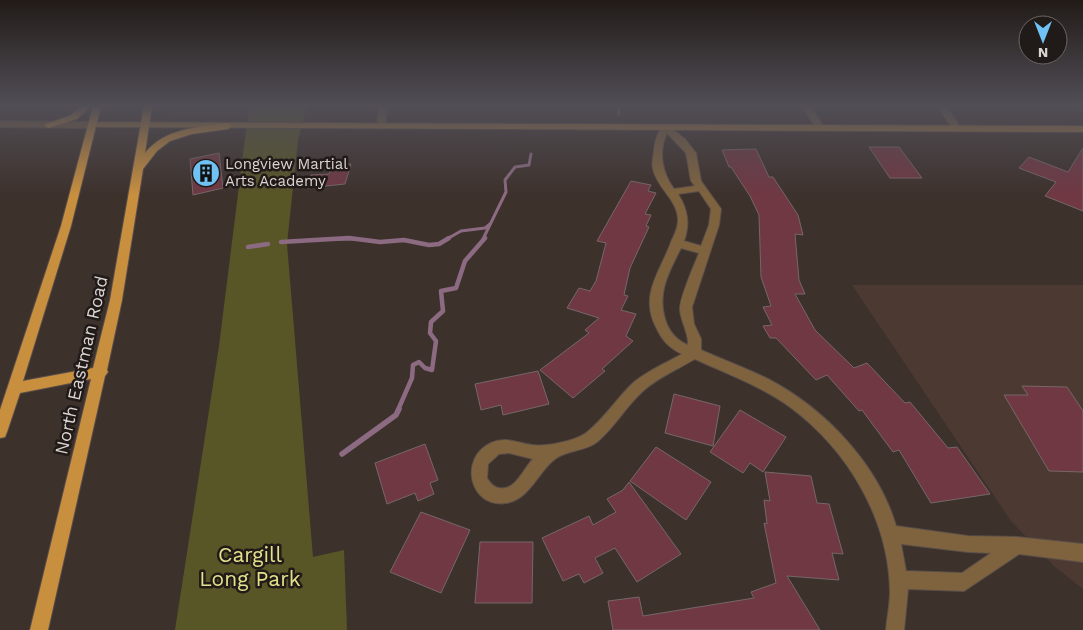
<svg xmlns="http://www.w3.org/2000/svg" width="1083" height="630" viewBox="0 0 1083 630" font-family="'Work Sans',sans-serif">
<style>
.built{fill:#4c3932}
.green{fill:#585527}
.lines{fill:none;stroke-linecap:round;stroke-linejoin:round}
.stream-far2{stroke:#8c6b82;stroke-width:3}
.stream-far1{stroke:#8c6b82;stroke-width:4.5}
.stream{stroke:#8c6b82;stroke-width:5.5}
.building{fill:#6f3843;stroke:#766769}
.minor-casing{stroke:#5a4e4a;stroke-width:2}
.tertiary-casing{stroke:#5a4e4a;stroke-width:2}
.secondary-casing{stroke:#5a4e4a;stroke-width:2}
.primary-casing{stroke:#5a4e4a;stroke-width:2}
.minor{fill:#7f633f;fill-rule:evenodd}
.tertiary{fill:#7f633f;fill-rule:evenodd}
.secondary{fill:#a87c40;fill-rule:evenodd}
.primary{fill:#c88f3f;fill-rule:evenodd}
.labels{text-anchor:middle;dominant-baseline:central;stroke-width:5;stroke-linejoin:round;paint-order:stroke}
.far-poi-label{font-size:15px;fill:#dcd4d1;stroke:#201a18;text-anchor:start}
.street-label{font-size:18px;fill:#dcd4d1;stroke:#201a18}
.near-park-label{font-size:21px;fill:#e5e089;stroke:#201a18}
</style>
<rect width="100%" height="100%" fill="#3d312c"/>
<g class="built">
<path d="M173 106H251L248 114 172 115Z"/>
<path d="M852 285H1083V589L1054 566 1011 521Z"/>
</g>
<path class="green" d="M251 106H307L298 140 287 244 313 557 344 550 347 630H175L219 346 248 114Z"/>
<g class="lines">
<g class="stream-far2">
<path d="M618 106 619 114"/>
<path d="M329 239H358"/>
<path d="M447 239 461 231 485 228 490 224"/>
<path d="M483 239 506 192 505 180 515 167 529 165 531 154"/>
</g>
<g class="stream-far1">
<path d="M281 242 349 238 380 242 404 240 429 245 439 244 449 238"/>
<path d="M248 247 268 244"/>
<path d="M398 410 412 378 413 365 419 362 425 368 432 370 436 341 430 333 431 322 443 311 441 291 456 288 465 261 485 238"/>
</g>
<path class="stream" d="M342 454 396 415 399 409"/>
</g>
<g class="building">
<path d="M869 147H899L922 178H890Z"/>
<path d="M1083 148V211L1045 196 1056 182 1019 168 1029 157 1068 172Z"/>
<path d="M756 149 769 177H773L798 215 803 235 795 234 799 280 805 294H795L815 330 854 368 867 363 905 403 910 402 948 448 957 447 990 494 931 503 899 450 893 452 862 410 859 411 827 375 816 380 776 338H770L763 326 772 325 763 307 771 306 761 277 759 215 750 196 731 167H729L722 150Z"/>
<path d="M219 153 223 188 193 195 190 159Z"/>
<path d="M351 164 345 184 307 188 311 175 329 174 332 165Z"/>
<path d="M631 181 651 185 648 191 656 193 645 214 651 215 646 226 649 227 630 268 624 295 628 296 621 310 636 314 626 336 633 341 602 369 605 371 573 398 540 370 589 333 585 330 599 318 567 308 579 288 590 291 596 281 606 243 597 241Z"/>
<path d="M538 371 549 404 503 415 501 405 481 410 475 384Z"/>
<path d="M1022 386 1067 387 1083 411V472L1049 471 1004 395H1028Z"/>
<path d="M674 394 720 406 713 446 665 433Z"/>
<path d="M740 410 786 437 763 472 750 463 743 473 710 452Z"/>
<path d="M425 444 438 480 430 483 434 494 418 501 415 493 387 504 375 463Z"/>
<path d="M656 447 711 482 686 520 630 481Z"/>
<path d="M765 472 811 476 817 503 829 504 843 554 832 553 839 580 787 576 820 630H613L608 601 639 597 643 616 754 598 751 592 776 583 764 523 767 524 764 500 770 501Z"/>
<path d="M629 482 681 554 637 582 615 548 595 558 603 573 584 583 579 574 563 581 542 538 589 516 593 525 616 512 607 499 623 490Z"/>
<path d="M421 512 470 530 441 593 390 572Z"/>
<path d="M480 542H533L532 603H475Z"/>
</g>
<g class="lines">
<g class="minor-casing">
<g id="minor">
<path d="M379 106H387L385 126 381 129 377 126Z"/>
<path d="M802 106H811L824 128 823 130H817Z"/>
<path d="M937 106H946L961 128 960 130H954Z"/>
<path d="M666 124 685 139 696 153 701 181 721 209 719 225 692 307 694 324 701 339V350C723 360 746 368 768 379 824 408 878 464 896 526L968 536 1017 537 1083 544V562L1019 554 964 591 908 589 904 630H886C887 618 890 604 890 592 889 519 848 450 790 407 761 386 727 374 695 359 678 369 657 378 643 391 626 406 615 427 597 442 586 451 567 450 555 459 538 472 529 500 506 503 470 509 458 458 491 443 506 436 517 443 532 445 546 447 575 441 586 433 604 419 617 398 633 383 647 371 666 363 682 354 669 348 662 340 656 327 639 294 661 271 671 242 674 235 678 229 678 220 678 200 657 188 653 169 651 163 654 156 654 150 655 140 657 134 663 125ZM667 133 686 153 691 181 695 186 674 189C662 173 658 151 667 133ZM699 191 711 209 709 225 701 246 684 241C690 224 688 210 678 194ZM681 248 699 253C694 266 679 299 680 310 681 322 689 334 688 345 676 340 669 332 665 319 657 292 669 272 681 248ZM509 453 533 459C523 469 516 491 499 488 493 487 490 483 487 478L488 464 499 454ZM901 544 968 552 991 553 962 573 906 571Z"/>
</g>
</g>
<g class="tertiary-casing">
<path id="tertiary" d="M0 121 92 122 96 125 92 128 0 127Z"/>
</g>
<g class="secondary-casing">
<path id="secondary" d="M92 122 1083 126V132L89 127 88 125Z"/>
</g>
<g class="primary-casing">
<g id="primary">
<path d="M81 106H91L77 119 48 128 44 125 71 115Z"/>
<path d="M93 106H101L71 226 23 381 93 368 110 300 144 106H152L145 153C165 128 198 127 228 123L232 126 228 129 192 134 170 141 157 151 143 169 122 300 107 370 108 372 105 376 48 630H30L91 379 20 393 7 432 5 437 0 438V410L61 226Z"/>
</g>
</g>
<use href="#minor" class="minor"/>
<use href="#tertiary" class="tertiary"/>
<use href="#secondary" class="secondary"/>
<use href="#primary" class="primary"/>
</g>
<linearGradient id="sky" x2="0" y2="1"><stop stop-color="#221b18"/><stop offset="0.54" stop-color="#514e56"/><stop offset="1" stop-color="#514e56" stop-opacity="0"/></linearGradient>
<rect width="1083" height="195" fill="url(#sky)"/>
<defs>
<g id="building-disc" transform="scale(1.4375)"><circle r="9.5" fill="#70c1f4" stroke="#201a18"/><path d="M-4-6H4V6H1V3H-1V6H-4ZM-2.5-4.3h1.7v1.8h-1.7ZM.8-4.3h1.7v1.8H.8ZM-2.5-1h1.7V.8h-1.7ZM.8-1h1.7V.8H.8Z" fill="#111"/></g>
</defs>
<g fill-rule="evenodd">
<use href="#building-disc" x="206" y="173"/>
</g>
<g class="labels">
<g class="far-poi-label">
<text x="225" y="164">Longview Martial<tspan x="225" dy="17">Arts Academy</tspan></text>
</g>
<g class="street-label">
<text transform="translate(81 365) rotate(-77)">North Eastman Road</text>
</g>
<g class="near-park-label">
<text x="250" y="554">Cargill<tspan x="250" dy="24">Long Park</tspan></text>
</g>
</g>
<g transform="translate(1043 40) rotate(180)"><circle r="24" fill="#201a18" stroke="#6b6462"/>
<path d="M0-4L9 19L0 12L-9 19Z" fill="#70c1f4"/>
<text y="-8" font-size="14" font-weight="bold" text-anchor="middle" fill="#dcd4d1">N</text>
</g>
</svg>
